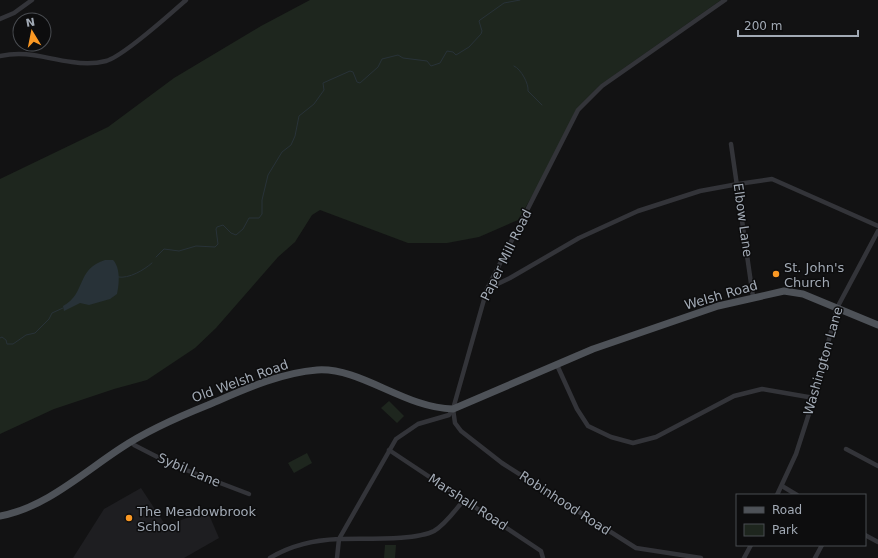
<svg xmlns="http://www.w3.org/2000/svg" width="878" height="558" viewBox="0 0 878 558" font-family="'DejaVu Sans',sans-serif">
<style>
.built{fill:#1e1e21}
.green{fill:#1e261e}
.water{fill:#283238}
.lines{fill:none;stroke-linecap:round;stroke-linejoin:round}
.stream{stroke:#283238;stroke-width:1}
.minor{stroke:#333439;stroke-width:4.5}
.primary{stroke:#4e5258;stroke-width:7}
.poi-dot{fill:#fa9823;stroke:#0d0d0e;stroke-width:1.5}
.labels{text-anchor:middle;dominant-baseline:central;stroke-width:3;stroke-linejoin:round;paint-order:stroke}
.street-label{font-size:13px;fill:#a2aab5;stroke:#0d0d0e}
.poi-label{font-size:13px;fill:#a2aab5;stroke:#0d0d0e;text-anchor:start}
</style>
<rect width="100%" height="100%" fill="#121213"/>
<path class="built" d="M141 488 166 526 207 510 219 538 184 558H73L104 509Z"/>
<g class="green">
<path d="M310 0H721L600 85 576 110 538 186 518 220 479 237 447 243H408L320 210 312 215 295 242 278 257 216 328 195 348 147 380 114 389 54 409 0 434V179L108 127 174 78 261 26Z"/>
<path d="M389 401 404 416 397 423 381 408Z"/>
<path d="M307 453 312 463 294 473 288 463Z"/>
<path d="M385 545H396L395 558H384Z"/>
</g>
<path class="water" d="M105 260H113C121 268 119 286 117 294L110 299 89 305 80 303 64 311 63 306C87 293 75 270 105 260Z"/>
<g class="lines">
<g class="stream">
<path d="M514 66C521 69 529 84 528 91L542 105"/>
<path d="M156 257 164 249 179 251 196 246 215 247 218 244 216 229 217 227 223 225 231 233 236 235 243 229 249 218H259L262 214V200L268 175 282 152 291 145 295 136 299 116 314 104 324 90 323 83 350 71 353 72 357 82 360 83 378 67 382 59 398 55 403 58 427 61 431 66 440 63 447 51 453 52 456 55 469 47 481 34 482 31 479 21 480 20 504 3 520 0"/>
<path d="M118 277C129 279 144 270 152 263"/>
<path d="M0 338 2 337 6 340 7 344H13L26 335 35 333 49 319 52 313 63 308"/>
</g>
<g class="minor">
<path d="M0 19 14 13 32 0"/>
<path d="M0 56C28 50 46 59 72 62 84 64 95 64 106 61 124 56 170 14 186 0"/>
<path d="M731 144 753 297"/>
<path d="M487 289 510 278 579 238 638 211 700 191 738 184 772 179 878 226"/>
<path d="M557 365 577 409 588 426 611 437 633 443 656 437 734 396 762 389 814 398"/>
<path d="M453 409 455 423 461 431 502 463 636 548 701 558"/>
<path d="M131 441 134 445 173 465 249 494"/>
<path d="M846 449 878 466"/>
<path d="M389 450 541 551 543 558"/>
<path d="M782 486 797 495"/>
<path d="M777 495 796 454 814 398 837 308 878 231"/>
<path d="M865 535 878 542"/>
<path d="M270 558C291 545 315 540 339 539L396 439 418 424 449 415 453 409 487 289 578 110 602 86 725 0"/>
<path d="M337 558 339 539C362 538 415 541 434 531 446 524 455 510 464 500"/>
<path d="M744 558 751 545"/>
<path d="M815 558 822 545"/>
</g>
<path class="primary" d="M0 516C45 508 84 472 121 448 148 430 178 417 208 405 243 390 279 373 317 370 361 367 404 408 453 409L593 349 718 306 784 291 803 294 878 325"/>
</g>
<g class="poi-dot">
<circle cx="776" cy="274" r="4"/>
<circle cx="129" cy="518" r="4"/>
</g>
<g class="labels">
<g class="street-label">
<text transform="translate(743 220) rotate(82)">Elbow Lane</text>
<text transform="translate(506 255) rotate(-64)">Paper Mill Road</text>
<text transform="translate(721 295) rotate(-16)">Welsh Road</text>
<text transform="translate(823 361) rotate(-74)">Washington Lane</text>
<text transform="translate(240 381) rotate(-20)">Old Welsh Road</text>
<text transform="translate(189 470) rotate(23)">Sybil Lane</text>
<text transform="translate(468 502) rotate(33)">Marshall Road</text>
<text transform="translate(565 503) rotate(33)">Robinhood Road</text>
</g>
<g class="poi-label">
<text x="784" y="267">St. John's<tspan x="784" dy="15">Church</tspan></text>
<text x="137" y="511">The Meadowbrook<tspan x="137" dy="15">School</tspan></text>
</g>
</g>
<rect x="736" y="494" width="130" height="52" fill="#0d0d0e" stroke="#494c51"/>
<rect x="744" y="507" width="20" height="6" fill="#4e5258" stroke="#494c51"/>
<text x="772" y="514" font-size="12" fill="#a2aab5">Road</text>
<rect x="744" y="524" width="20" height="12" fill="#1e261e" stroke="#494c51"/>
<text x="772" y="534" font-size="12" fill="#a2aab5">Park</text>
<g transform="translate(32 32) rotate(350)"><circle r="19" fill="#0d0d0e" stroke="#494c51"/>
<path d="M0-3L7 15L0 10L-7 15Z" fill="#fa9823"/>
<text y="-6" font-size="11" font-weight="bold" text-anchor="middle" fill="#a2aab5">N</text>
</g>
<path d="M738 30v6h120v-6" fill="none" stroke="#a2aab5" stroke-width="2"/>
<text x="744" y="30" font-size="12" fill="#a2aab5" stroke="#0d0d0e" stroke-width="3" paint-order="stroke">200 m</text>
</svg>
